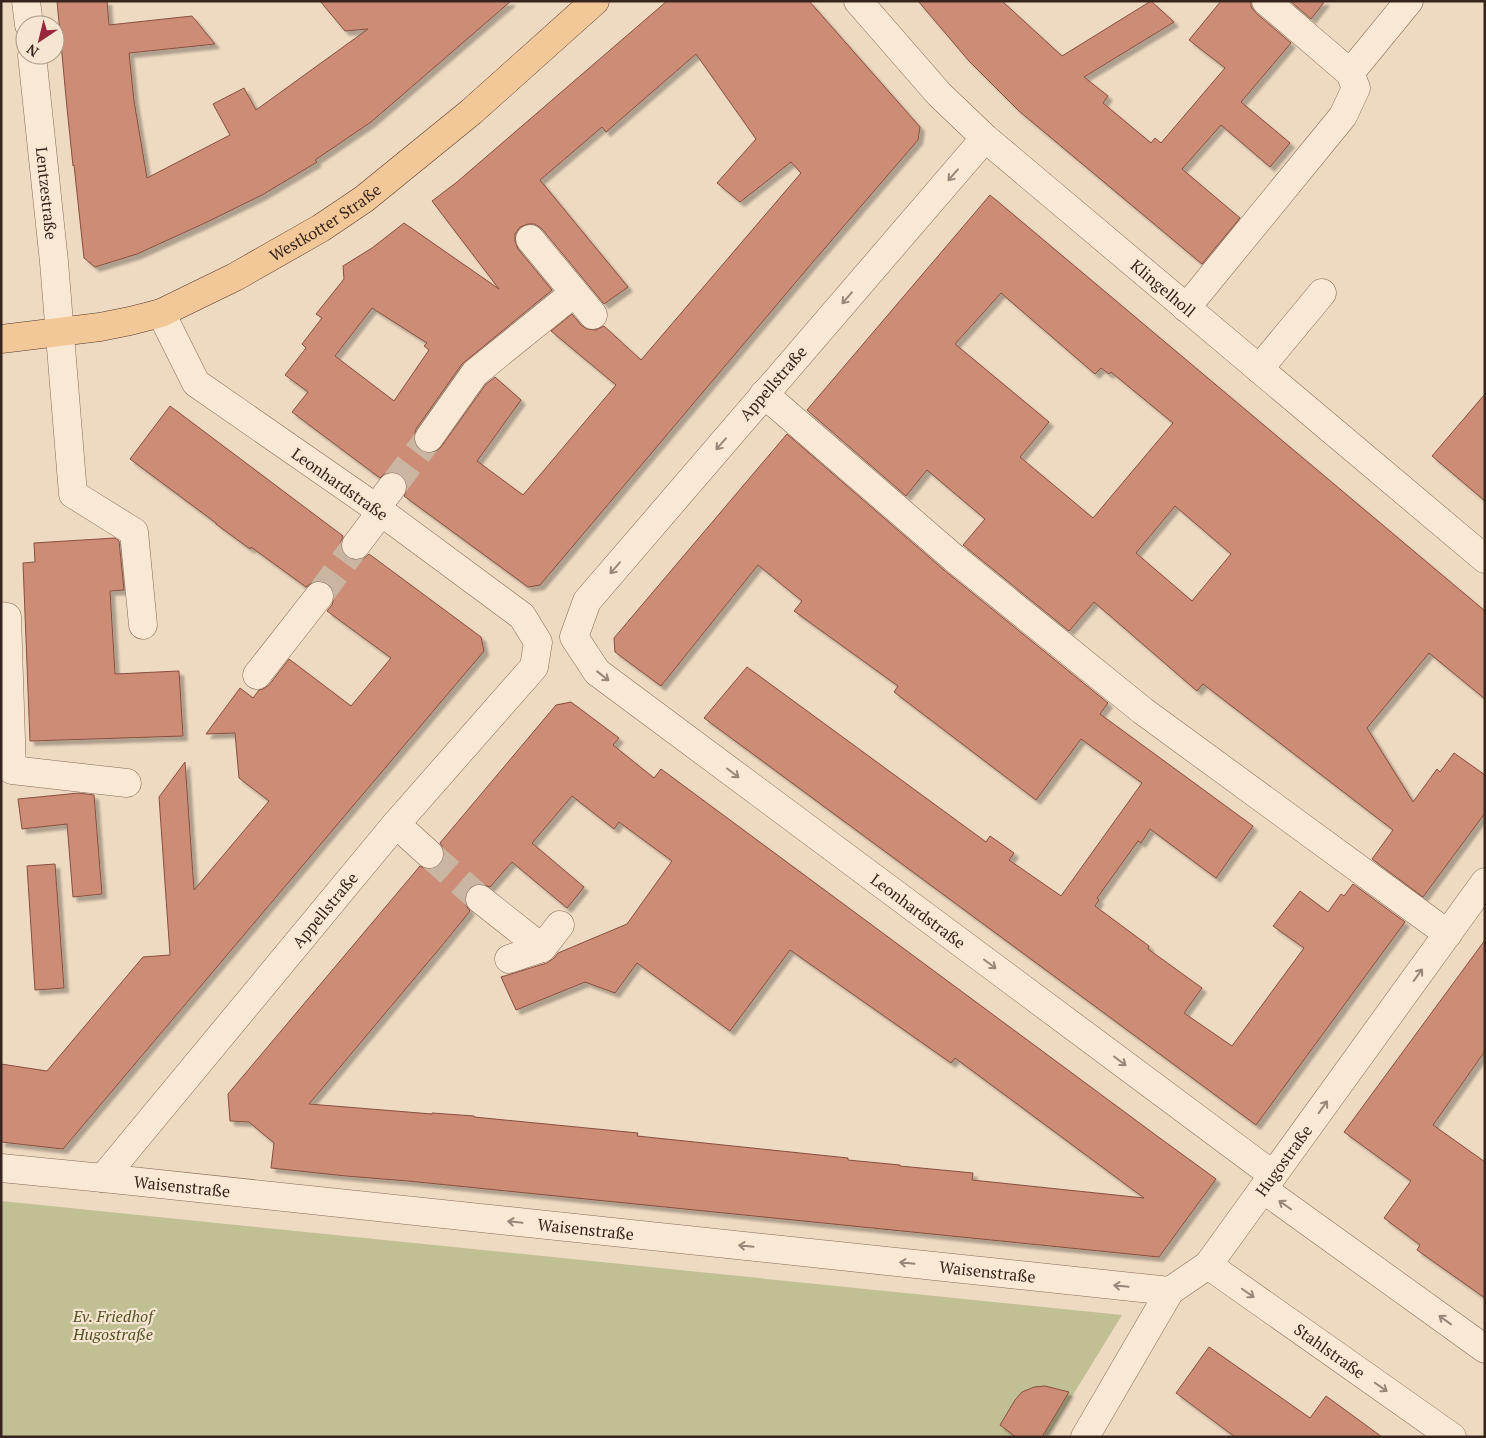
<svg xmlns="http://www.w3.org/2000/svg" width="1486" height="1438" viewBox="0 0 1486 1438" font-family="'PT Serif',serif">
<style>
.cemetery{fill:#c1bf94}
.building{fill:#cd8c76;stroke:#874f3e;fill-rule:evenodd;filter:url(#shadow)}
.lines{fill:none;stroke-linecap:round;stroke-linejoin:round}
.minor-tunnel{stroke:#c9b5a0;stroke-width:28;stroke-dasharray:28 14;stroke-linecap:butt}
.minor-casing{stroke:#886a58;stroke-width:29}
.major-casing{stroke:#56392d;stroke-width:29}
.minor{stroke:#f9e8d4;stroke-width:28}
.major{stroke:#f3c898;stroke-width:28}
.oneway{stroke:#988678}
.labels{text-anchor:middle;dominant-baseline:central;stroke-width:4.5;stroke-linejoin:round;paint-order:stroke}
.street-label{font-size:16px;fill:#37251d;stroke:#f6e5d1}
.park-label{font-size:16px;font-style:italic;fill:#505423;stroke:#f6e5d1}
</style>
<defs>
<filter id="shadow"><feDropShadow dx="4.5" dy="4.5" stdDeviation="1" flood-color="#0004"/></filter>
</defs>
<rect width="100%" height="100%" fill="#eed9c1"/>
<path class="cemetery" d="M1 1201 1122 1315 1047 1437H1Z"/>
<g class="building">
<path d="M57 1H107L109 25 192 16 215 44 129 53 134 101 147 178 230 135 213 104 244 88 256 110 368 29 345 31 320 1H511L371 122 315 160 317 162 262 195 205 223 137 254 95 267 84 258 74 165 73 166 67 108Z"/>
<path d="M667 1H809L920 127 918 140 812 263 540 585 528 587 404 496 407 489V481L401 474 394 472H386L380 478 292 412 308 392 285 375 306 348 302 344 322 318 316 314 344 279 343 266 372 248 404 223 499 289 432 201 457 182ZM696 54 756 139 717 183 740 202 791 162 801 173 641 360 604 326 596 330 587 329 581 325 572 314 551 331 616 385 523 495 477 461 521 400 495 377 486 384 441 447 435 452 427 453 420 451 415 444 414 436 416 429 462 364 552 290 518 249 515 241V234L520 227 528 224H535L542 229 604 304 628 287 540 180 602 127 606 132ZM372 308 427 343 424 346 429 350 394 401 335 356Z"/>
<path d="M918 1H1002L1062 56 1151 1 1174 22 1084 77 1108 96 1103 103 1151 143 1155 138 1161 143 1225 68 1189 40 1221 1H1251V7L1256 13 1291 43 1241 102 1290 143 1270 167 1221 125 1182 169 1240 218 1202 264 1019 111 969 61Z"/>
<path d="M1290 1H1325L1311 19Z"/>
<path d="M990 195 1485 611V699L1429 653 1367 728 1413 802 1437 769 1440 772 1454 753 1485 775V813L1423 897 1372 859 1393 830 1203 684 1197 691 1094 602 1069 631 963 545 985 519 927 470 906 496 807 410ZM1001 293 1095 374 1101 368 1109 374 1111 372 1173 423 1093 518 1020 457 1049 422 955 344ZM1175 506 1231 554 1192 601 1136 553Z"/>
<path d="M1485 394V501L1432 456Z"/>
<path d="M170 406 343 536 340 544 341 551 346 557 354 560H362L369 554 481 637 484 651 63 1149 1 1142V1064L47 1071 143 957 170 955 159 797 185 762 194 890 269 801 239 778 235 733 206 734 240 688 253 698 259 690 263 689 269 685 289 659 351 706 391 658 327 611 332 605 334 598 333 590 328 583 321 581H314L306 587 251 547 250 549 216 524V523L130 459Z"/>
<path d="M787 434 944 570 1108 703 1100 714 1253 826 1216 878 1150 829 1141 843 1138 841 1097 898 1099 900 1095 906 1149 946 1148 949 1202 988 1184 1013 1232 1046 1304 948 1273 926 1300 891 1328 912 1341 894 1344 896 1353 884 1405 922 1256 1125 704 718 747 667 986 842 990 836 1014 853 1009 860 1061 896 1142 783 1081 739 1036 800 894 692 898 686 794 611 802 601 758 565 661 686 615 652 614 638Z"/>
<path d="M115 538 119 541 124 590 110 591 115 674 179 671 183 736 30 741 23 563 35 562 34 543Z"/>
<path d="M571 702 619 738 613 745 654 778 661 769 1157 1136 1216 1179 1159 1257 408 1181 346 1176 271 1168 274 1143 249 1122 230 1121 228 1094 420 866 426 869H433L441 864 444 857V850L440 843 556 705ZM572 796 614 829 619 822 672 861 627 924 558 953 554 958 547 963 501 977 516 1010 585 982 615 993 637 963 730 1031 790 950 951 1063 955 1058 1144 1198 972 1180 973 1173 900 1166V1165L848 1160V1158L637 1136 638 1133 474 1117V1116L432 1113V1114L309 1104 445 942 470 911 465 904V897L468 889 475 884H482L490 887 512 862 567 908 584 887 532 843Z"/>
<path d="M79 793 94 795 102 894 73 897 67 824 22 829 18 799Z"/>
<path d="M55 864 64 988 35 990 27 866Z"/>
<path d="M1485 940V1051L1433 1125 1485 1162V1298L1417 1250 1420 1245 1384 1218 1411 1181 1344 1132Z"/>
<path d="M1209 1347 1310 1418 1326 1396 1382 1437H1235L1176 1393Z"/>
<path d="M1045 1386 1069 1392 1042 1437H1016L1000 1425 1015 1400 1022 1392 1034 1387Z"/>
</g>
<g class="lines">
<g class="minor-tunnel">
<path d="M392 487 429 438"/>
<path d="M319 596 356 545"/>
<path d="M429 854 480 899"/>
</g>
<g class="minor-casing">
<g id="minor">
<path d="M26 1 29 25"/>
<path id="s1" d="M858 1 939 94 985 138 1485 559"/>
<path id="s2" d="M32 55 54 262 73 494 134 532 143 625"/>
<path d="M1350 73 1409 1"/>
<path id="s3" d="M985 138 587 601 574 637 597 672 1273 1175"/>
<path d="M530 239 593 315"/>
<path d="M1186 308 1343 116 1356 88 1350 73 1266 1"/>
<path d="M1259 369 1322 293"/>
<path d="M764 394 954 558 1143 711 1448 934"/>
<path d="M429 438 475 373 574 293"/>
<path d="M376 508 392 487"/>
<path d="M356 545 381 512"/>
<path d="M1 616 7 617 12 770 127 783"/>
<path d="M257 675 319 596"/>
<path d="M396 824 429 854"/>
<path d="M480 899 542 948"/>
<path d="M509 959 542 948 560 925"/>
<path id="s4" d="M1 1168 103 1178 1170 1291"/>
<path id="s5" d="M103 1178 396 824 534 667 538 642 522 616 376 508 196 383 161 313"/>
<path d="M1263 1189 1485 1349"/>
<path id="s6" d="M1208 1265 1452 1437"/>
<path id="s7" d="M1085 1437 1170 1291 1208 1265 1485 882"/>
</g>
</g>
<g class="major-casing">
<g id="major">
<path id="s8" d="M1 339 100 327 130 321 161 313 235 277 321 228 364 199 471 112 595 1"/>
</g>
</g>
<use href="#minor" class="minor"/>
<use href="#major" class="major"/>
</g>
<defs><path id="oneway-shaft" d="M-6 0H5M1.5-3L5.5 0L1.5 3" fill="none" stroke-width="1.6" stroke-linecap="round" stroke-linejoin="round" transform="scale(1.25)"/></defs>
<g class="oneway">
<use href="#oneway-shaft" transform="translate(953 175) rotate(131)"/>
<use href="#oneway-shaft" transform="translate(847 298) rotate(131)"/>
<use href="#oneway-shaft" transform="translate(721 444) rotate(131)"/>
<use href="#oneway-shaft" transform="translate(615 568) rotate(131)"/>
<use href="#oneway-shaft" transform="translate(603 676) rotate(38)"/>
<use href="#oneway-shaft" transform="translate(733 773) rotate(37)"/>
<use href="#oneway-shaft" transform="translate(990 964) rotate(37)"/>
<use href="#oneway-shaft" transform="translate(1418 975) rotate(-54)"/>
<use href="#oneway-shaft" transform="translate(1120 1061) rotate(37)"/>
<use href="#oneway-shaft" transform="translate(1323 1107) rotate(-54)"/>
<use href="#oneway-shaft" transform="translate(1285 1205) rotate(-145)"/>
<use href="#oneway-shaft" transform="translate(515 1222) rotate(-174)"/>
<use href="#oneway-shaft" transform="translate(746 1246) rotate(-174)"/>
<use href="#oneway-shaft" transform="translate(907 1263) rotate(-174)"/>
<use href="#oneway-shaft" transform="translate(1121 1286) rotate(-174)"/>
<use href="#oneway-shaft" transform="translate(1248 1293) rotate(35)"/>
<use href="#oneway-shaft" transform="translate(1445 1320) rotate(-144)"/>
<use href="#oneway-shaft" transform="translate(1381 1387) rotate(35)"/>
</g>
<g class="labels">
<g class="street-label">
<text stroke="none"><textPath href="#s2" startOffset="139">Lentzestraße</textPath></text>
<text stroke="none"><textPath href="#s8" startOffset="350">Westkotter Straße</textPath></text>
<text stroke="none"><textPath href="#s1" startOffset="420">Klingelholl</textPath></text>
<text transform="translate(773 383) rotate(-49)">Appellstraße</text>
<text transform="translate(340 484) rotate(35)">Leonhardstraße</text>
<text stroke="none"><textPath href="#s5" startOffset="348">Appellstraße</textPath></text>
<text stroke="none"><textPath href="#s3" startOffset="1091">Leonhardstraße</textPath></text>
<text stroke="none"><textPath href="#s7" startOffset="344">Hugostraße</textPath></text>
<text stroke="none"><textPath href="#s4" startOffset="182">Waisenstraße</textPath></text>
<text stroke="none"><textPath href="#s4" startOffset="588">Waisenstraße</textPath></text>
<text stroke="none"><textPath href="#s4" startOffset="992">Waisenstraße</textPath></text>
<text stroke="none"><textPath href="#s6" startOffset="149">Stahlstraße</textPath></text>
</g>
<g class="park-label">
<text x="113" y="1316">Ev. Friedhof<tspan x="113" dy="18">Hugostraße</tspan></text>
</g>
</g>
<rect width="1486" height="1438" fill="none" stroke="#37251d" stroke-width="5"/>
<g transform="translate(40 40) rotate(215)"><circle r="24" fill="#f6e5d1" stroke="#aa9889"/>
<path d="M0-4L9 19L0 12L-9 19Z" fill="#98273b"/>
<text y="-8" font-size="14" font-weight="bold" text-anchor="middle" fill="#37251d">N</text>
</g>
</svg>
